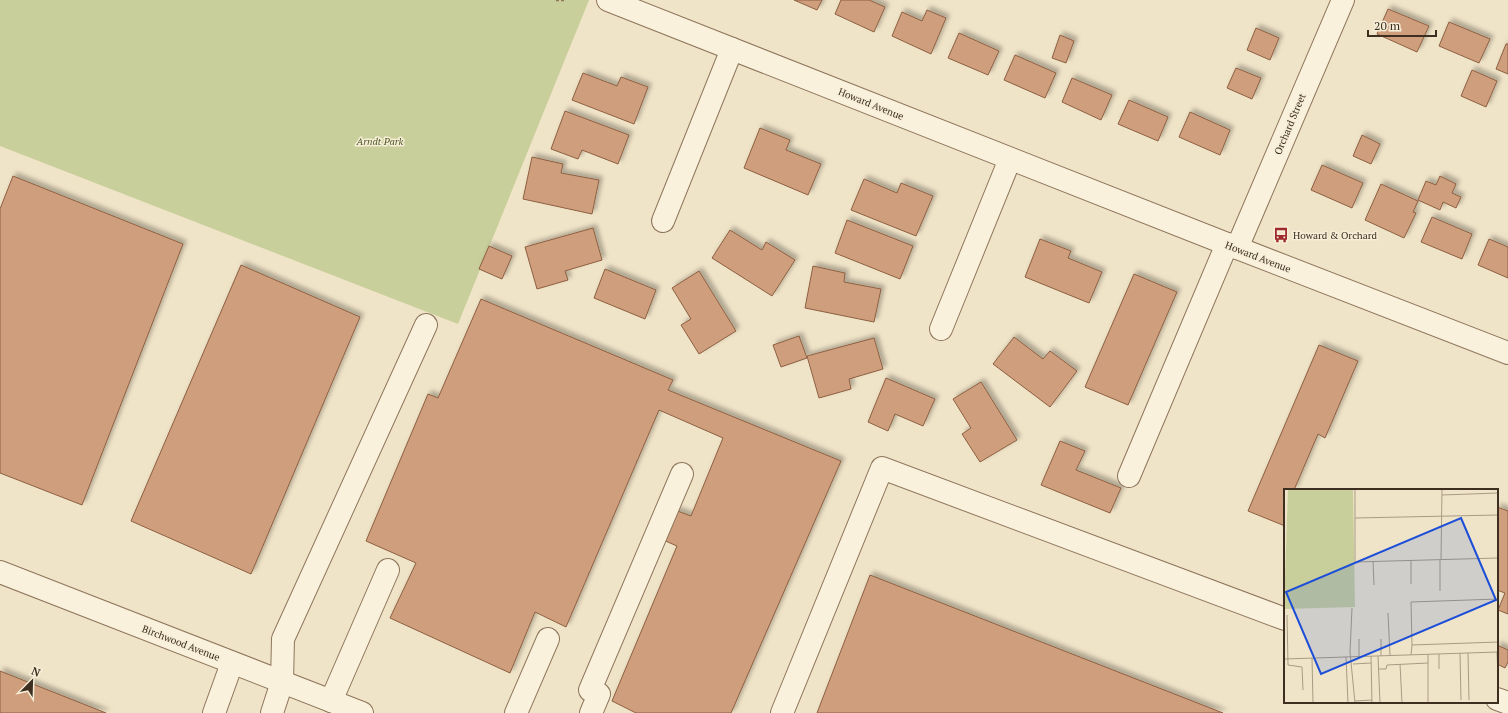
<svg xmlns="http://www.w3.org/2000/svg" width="1508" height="713" viewBox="0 0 1508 713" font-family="'PT Serif',serif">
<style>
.green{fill:#c9cf9b}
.building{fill:#cf9f7d;stroke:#8d5f41;filter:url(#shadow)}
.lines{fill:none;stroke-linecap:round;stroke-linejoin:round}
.minor-casing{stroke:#8d765c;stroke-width:24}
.path{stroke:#8d765c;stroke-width:2.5;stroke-dasharray:3 2;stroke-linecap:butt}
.minor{stroke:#faf1dc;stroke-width:22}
.labels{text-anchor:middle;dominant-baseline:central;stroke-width:3;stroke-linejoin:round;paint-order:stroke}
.street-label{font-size:10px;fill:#3d2e20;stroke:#f7eed8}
.park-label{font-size:10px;font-style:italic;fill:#4d5a26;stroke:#f7eed8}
.poi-label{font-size:10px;fill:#3d2e20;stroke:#f7eed8;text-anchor:start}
.inset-road{fill:none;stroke:#a89b85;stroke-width:1}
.view{fill:#1d4ed8;fill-opacity:0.15;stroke:#1d4ed8;stroke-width:2}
.inset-edge{fill:none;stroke:#3d2e20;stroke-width:2}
</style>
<defs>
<filter id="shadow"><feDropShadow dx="3.5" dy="-3.5" stdDeviation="2" flood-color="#0004"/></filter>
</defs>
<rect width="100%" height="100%" fill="#f0e4c8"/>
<path class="green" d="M0 0H589L458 324 0 146Z"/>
<g class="building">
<path d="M794 0H822L817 10Z"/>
<path d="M841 0H869L885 7 874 32 835 14Z"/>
<path d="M1388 9 1429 26 1417 52 1377 34Z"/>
<path d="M927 10 946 18 931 54 892 36 902 12 922 21Z"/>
<path d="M1449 22 1490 39 1479 63 1439 46Z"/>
<path d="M1256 28 1279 38 1270 60 1247 50Z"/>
<path d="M959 33 999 51 988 75 948 58Z"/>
<path d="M1060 35 1074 41 1066 63 1052 58Z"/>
<path d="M1506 44H1508V74L1496 69Z"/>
<path d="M1015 55 1056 73 1045 98 1004 80Z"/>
<path d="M1236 68 1261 78 1252 99 1227 88Z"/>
<path d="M1472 70 1497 81 1486 107 1461 96Z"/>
<path d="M583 73 617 86 621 77 648 87 634 124 572 100Z"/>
<path d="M1072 78 1112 95 1101 120 1062 102Z"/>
<path d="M1129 100 1168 117 1158 141 1118 124Z"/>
<path d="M565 111 629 135 618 164 582 150 578 159 551 149Z"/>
<path d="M1190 112 1230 130 1220 155 1179 137Z"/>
<path d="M760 128 790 140 786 150 821 164 808 195 744 168Z"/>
<path d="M1362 135 1380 144 1371 164 1353 156Z"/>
<path d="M532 157 563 164 561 173 599 180 592 214 523 199Z"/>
<path d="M1322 165 1363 183 1352 208 1311 190Z"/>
<path d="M13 176 183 244 82 505 0 473V209Z"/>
<path d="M1440 176 1456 184 1452 193 1461 197 1456 208 1443 202 1440 210 1418 200 1426 181 1436 185Z"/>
<path d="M864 179 897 193 901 183 933 196 916 236 851 210Z"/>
<path d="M1381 184 1418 201 1413 212 1416 213 1404 238 1365 220Z"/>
<path d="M1432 217 1472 234 1462 259 1421 242Z"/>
<path d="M847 220 913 246 900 279 835 253Z"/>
<path d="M593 228 602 260 565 271 568 280 537 289 525 247Z"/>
<path d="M730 230 762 250 766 242 795 260 772 296 712 258Z"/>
<path d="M1040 239 1071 251 1068 258 1102 272 1089 303 1025 277Z"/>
<path d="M1489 239 1508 247V278L1478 265Z"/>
<path d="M489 246 512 256 502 279 479 269Z"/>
<path d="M241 265 360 317 251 574 131 521Z"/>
<path d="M813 266 845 273 844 282 881 289 874 322 805 308Z"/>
<path d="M605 269 656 290 645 319 594 298Z"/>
<path d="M699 271 736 331 699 354 681 325 691 319 672 288Z"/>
<path d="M1134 274 1177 292 1128 405 1085 387Z"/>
<path d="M481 299 673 380 668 390 841 461 731 713H636L612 701 677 546 661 539 675 510 691 516 723 438 659 410 566 627 535 612 510 673 390 618 416 563 366 541 428 394 438 398Z"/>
<path d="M799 336 807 358 781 367 773 345Z"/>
<path d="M1014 337 1043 359 1050 351 1077 371 1050 407 993 364Z"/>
<path d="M874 338 883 369 849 379 851 389 819 398 807 356Z"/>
<path d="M1319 345 1358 361 1325 438 1318 434 1294 490H1285V526L1248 511Z"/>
<path d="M886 378 935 399 923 426 895 414 888 431 868 422Z"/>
<path d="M981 382 1017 440 980 462 962 434 971 428 953 399Z"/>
<path d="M1060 441 1085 451 1076 470 1121 488 1110 513 1041 485Z"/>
<path d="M1497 507 1508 511V614L1498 610 1505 593 1497 590Z"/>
<path d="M870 575 1223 713H817Z"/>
<path d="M1497 645 1508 650V662L1505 668 1497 664Z"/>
<path d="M0 671 106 713H0Z"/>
</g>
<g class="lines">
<g class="minor-casing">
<g id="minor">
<path d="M608 0 1227 244 1508 353"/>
<path d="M663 221 732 49"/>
<path d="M1237 248 1343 0"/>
<path d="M941 329 1010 159"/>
<path d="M1129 476 1227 244"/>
<path d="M0 572 362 713"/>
<path d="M1497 699 1508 703"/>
<path d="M331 701 388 570"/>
<path d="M214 713 232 663"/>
<path d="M272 713 282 682 283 639 426 325"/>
<path d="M516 713 548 639"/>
<path d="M591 713 599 694 590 690 682 474"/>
<path d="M782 713 882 468 1285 619"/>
</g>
</g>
<path class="path" d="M556 0H565"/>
<use href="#minor" class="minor"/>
</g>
<defs>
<g id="bus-bare" transform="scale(1.2)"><path d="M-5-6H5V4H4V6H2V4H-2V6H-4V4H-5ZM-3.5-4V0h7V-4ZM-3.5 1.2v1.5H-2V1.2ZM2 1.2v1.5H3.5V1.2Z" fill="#9e2a2b" stroke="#f7eed8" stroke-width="2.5" paint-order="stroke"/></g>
</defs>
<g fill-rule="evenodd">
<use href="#bus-bare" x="1281" y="235"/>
</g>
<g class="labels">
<g class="street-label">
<text transform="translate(871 104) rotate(22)">Howard Avenue</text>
<text transform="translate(1290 124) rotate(-67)">Orchard Street</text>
<text transform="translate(1258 257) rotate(21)">Howard Avenue</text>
<text transform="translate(181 643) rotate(21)">Birchwood Avenue</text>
</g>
<g class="park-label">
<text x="380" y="141">Arndt Park</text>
</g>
<g class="poi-label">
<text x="1293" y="235">Howard &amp; Orchard</text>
</g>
</g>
<g transform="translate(1284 489)">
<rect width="214" height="214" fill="#f0e4c8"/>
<path d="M4 0H69L71 118 0 120Z" fill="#c9cf9b"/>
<path class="inset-road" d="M71 0V73L214 69M158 6 214 4M71 29 214 26M156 71V102M157 71 158 0M89 72 90 96M127 72V95M68 119 66 163 71 214M104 124 106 166M3 126 4 176 18 178 19 201M128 156 127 113 214 110M213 163 214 188M176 164 177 211M184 164 185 211M155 165V180M127 166 128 156 214 153M75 167V150M87 167 88 214M94 167 96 214M97 167V150M62 168 64 214M28 169 29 214M0 170 214 163M69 175 87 174M116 175 118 214M95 180H102L103 176 144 174M71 212 88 211M144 214V165"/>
<path class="view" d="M177 29 212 111 37 185 2 103Z"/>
<rect width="214" height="214" class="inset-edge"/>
</g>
<g transform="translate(32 681) rotate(23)" stroke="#f7eed8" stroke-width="3" paint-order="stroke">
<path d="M0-3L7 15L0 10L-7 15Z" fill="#3d2e20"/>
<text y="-6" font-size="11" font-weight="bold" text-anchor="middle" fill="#3d2e20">N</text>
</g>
<path d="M1368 30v6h68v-6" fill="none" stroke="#3d2e20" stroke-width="2"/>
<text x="1374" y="30" font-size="12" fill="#3d2e20" stroke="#f7eed8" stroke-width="3" paint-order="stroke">20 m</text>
</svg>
